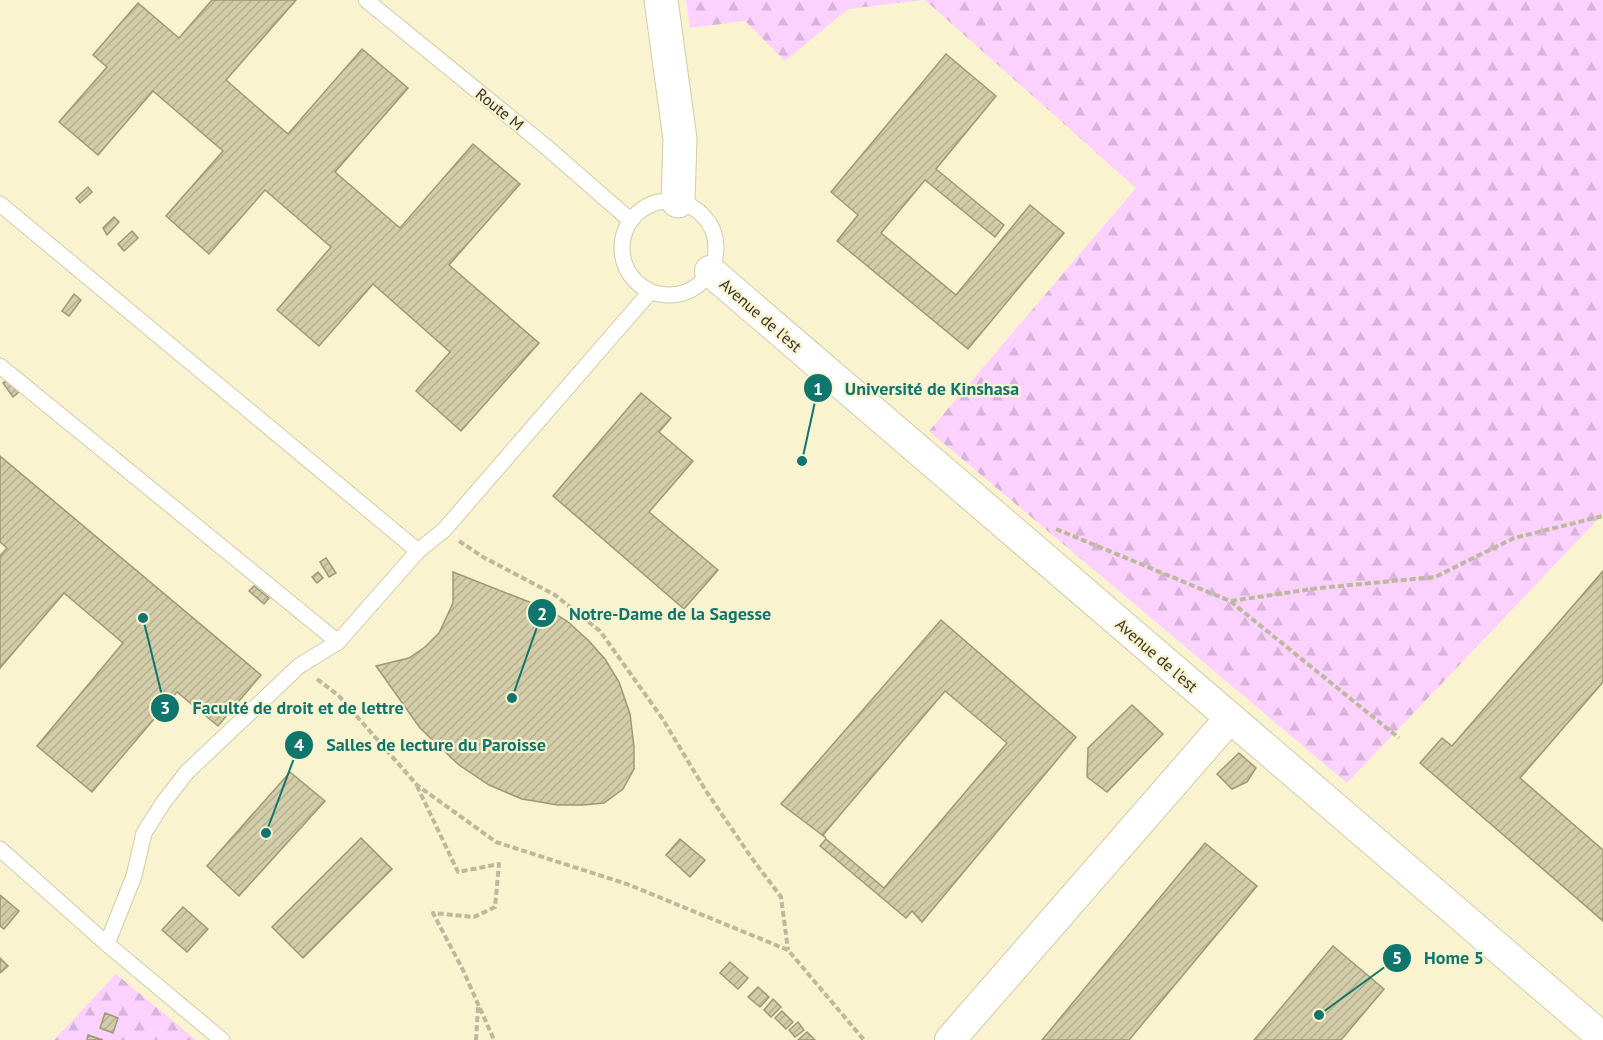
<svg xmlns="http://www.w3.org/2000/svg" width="1603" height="1040" viewBox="0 0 1603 1040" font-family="'PT Sans',sans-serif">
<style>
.forest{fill:url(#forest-firs)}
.building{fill:url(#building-hatch);stroke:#9f9877;stroke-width:1.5}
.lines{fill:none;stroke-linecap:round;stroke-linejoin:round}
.service-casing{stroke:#d2cba8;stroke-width:17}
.minor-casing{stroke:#d2cba8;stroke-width:32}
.tertiary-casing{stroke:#d2cba8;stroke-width:35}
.path{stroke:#beb99c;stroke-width:4;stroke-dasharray:6 3;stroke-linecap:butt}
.service{stroke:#fff;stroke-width:15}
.minor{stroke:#fff;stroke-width:30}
.tertiary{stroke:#fff;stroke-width:33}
.labels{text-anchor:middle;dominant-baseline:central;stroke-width:4.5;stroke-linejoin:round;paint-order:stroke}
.street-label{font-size:16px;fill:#363326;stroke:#faf3cf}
.leader{fill:none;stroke:#0f766e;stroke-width:2}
.callout-dot{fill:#0f766e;stroke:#faf3cf;stroke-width:2}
.mark-label{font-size:18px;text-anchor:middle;font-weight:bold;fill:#fff}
.callout-label{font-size:18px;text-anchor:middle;font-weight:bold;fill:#0f766e;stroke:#faf3cf;stroke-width:4.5;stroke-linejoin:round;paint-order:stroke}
</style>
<defs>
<pattern id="forest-firs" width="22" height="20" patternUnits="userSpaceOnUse" patternTransform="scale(1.5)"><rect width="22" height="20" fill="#fbd1ff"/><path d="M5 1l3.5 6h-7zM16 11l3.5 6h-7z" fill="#d8b4da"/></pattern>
<pattern id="building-hatch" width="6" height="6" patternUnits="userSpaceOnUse" patternTransform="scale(1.5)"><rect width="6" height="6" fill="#d3cca9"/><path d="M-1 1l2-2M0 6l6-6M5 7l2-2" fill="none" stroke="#b6b091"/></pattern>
</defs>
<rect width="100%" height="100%" fill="#faf3cf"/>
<g class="forest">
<path d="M686 0H924L848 9 785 61 745 21 690 28Z"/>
<path d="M925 0H1603V514L1347 783 929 431 1136 188Z"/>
<path d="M116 974 196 1040H54Z"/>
</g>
<g class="building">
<path d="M212 0H296L226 80 288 134 362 49 408 88 335 172 400 228 473 144 520 184 449 265 539 343 461 431 416 391 450 352 373 284 319 346 277 310 331 247 265 190 209 254 166 216 223 151 153 91 98 155 59 122 107 67 93 55 138 3 179 38Z"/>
<path d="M946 54 996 96 936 169 1004 225 995 237 925 180 881 233 956 295 1030 205 1064 233 968 349 837 241 858 215 831 192Z"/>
<path d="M88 187 92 192 80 203 76 198Z"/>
<path d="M114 217 119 222 107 235 103 228Z"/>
<path d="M132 231 138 238 124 251 118 244Z"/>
<path d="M74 294 81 300 69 316 62 311Z"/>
<path d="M11 378 20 391 13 397 3 383Z"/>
<path d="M641 393 671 418 659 432 693 461 649 512 718 570 684 609 553 496Z"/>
<path d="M0 456 261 675 218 726 177 692 92 792 37 746 123 643 64 593 0 668V556L7 548 0 542Z"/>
<path d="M326 558 336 573 329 577 320 562Z"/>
<path d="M1603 571V682L1520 778 1603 850V921L1420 763 1442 738 1452 746Z"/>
<path d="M318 572 323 578 317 583 312 577Z"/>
<path d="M453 572 547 609 567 621 588 640 605 659 619 682 630 714 634 747V769L623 789 604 803 583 805H558L522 799 489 785 459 765 420 728 376 666 409 658 425 647 439 633 453 603Z"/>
<path d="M254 586 269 598 264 604 249 591Z"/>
<path d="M941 620 1076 737 922 922 912 911 906 918 820 846 826 839 884 888 1007 743 945 691 823 835 826 838 781 804Z"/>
<path d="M1132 705 1163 734 1107 792 1087 777 1088 748Z"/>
<path d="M1239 753 1256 768 1247 782 1232 789 1217 774Z"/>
<path d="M290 772 325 801 239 896 207 866Z"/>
<path d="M361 838 392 869 303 958 272 927Z"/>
<path d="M680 839 705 860 690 877 666 855Z"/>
<path d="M1205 843 1257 886 1129 1040H1042Z"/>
<path d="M0 895 19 911 4 929 0 926Z"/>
<path d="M183 907 208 929 187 952 162 930Z"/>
<path d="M1333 946 1384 989 1341 1040H1254Z"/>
<path d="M0 958 8 966 0 973Z"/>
<path d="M730 962 748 978 738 989 720 973Z"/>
<path d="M758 987 769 997 760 1007 748 997Z"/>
<path d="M773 999 781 1007 771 1017 764 1010Z"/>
<path d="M782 1011 793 1022 786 1029 775 1018Z"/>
<path d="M105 1013 118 1018 113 1033 100 1028Z"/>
<path d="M798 1022 804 1030 795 1037 789 1030Z"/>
<path d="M807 1032 815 1040H798Z"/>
<path d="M88 1035 103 1040H87Z"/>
</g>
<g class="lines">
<g class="service-casing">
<g id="service">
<path d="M366 0 544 145 630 220"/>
<circle cx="669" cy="248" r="47"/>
<path d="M0 204 418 551"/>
<path d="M0 366 338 642"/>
<path d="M0 849 107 944 222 1040"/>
<path d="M107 944 134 876 144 833 163 803 187 772 299 666 338 642 418 551 444 530 650 292"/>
</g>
</g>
<g class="minor-casing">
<g id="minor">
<path d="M710 271 1603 1038"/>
<path d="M950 1040 1230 718"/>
</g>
</g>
<g class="tertiary-casing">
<path id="tertiary" d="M661 0 680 139 678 201"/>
</g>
<g class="path">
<path d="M1056 529 1230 601 1399 738"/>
<path d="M459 541 483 557 555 595 600 631 662 718 706 791 751 857 781 897 788 950"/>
<path d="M1231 601 1319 588 1435 577 1514 538 1603 516"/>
<path d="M317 679 339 696 417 785 496 842 627 884 788 950 864 1040"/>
<path d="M417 786 458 872 499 864 495 907 474 917 433 913 463 970 494 1040"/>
<path d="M476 1040 478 1007"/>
</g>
<use href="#service" class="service"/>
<use href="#minor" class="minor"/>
<use href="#tertiary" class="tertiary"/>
</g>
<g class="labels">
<g class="street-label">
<text transform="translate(500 109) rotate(39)">Route M</text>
<text transform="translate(761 315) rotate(41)">Avenue de l'est</text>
<text transform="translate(1157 655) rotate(41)">Avenue de l'est</text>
</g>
</g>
<path class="leader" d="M802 461L818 388M512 698L542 613M143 618L165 708M266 833L299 745M1319 1015L1397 958"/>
<g class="callout-dot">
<circle cx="802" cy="461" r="6"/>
<circle cx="512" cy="698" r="6"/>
<circle cx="143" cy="618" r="6"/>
<circle cx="266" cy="833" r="6"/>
<circle cx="1319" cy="1015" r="6"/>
<circle cx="818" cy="388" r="15"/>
<circle cx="542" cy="613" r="15"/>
<circle cx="165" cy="708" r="15"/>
<circle cx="299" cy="745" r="15"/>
<circle cx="1397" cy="958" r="15"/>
</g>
<g class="mark-label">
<text x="818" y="395">1</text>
<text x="542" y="620">2</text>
<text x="165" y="714">3</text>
<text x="299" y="751">4</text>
<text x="1397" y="964">5</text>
</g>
<g class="callout-label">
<text x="932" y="395">Université de Kinshasa</text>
<text x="670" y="620">Notre-Dame de la Sagesse</text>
<text x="298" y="714">Faculté de droit et de lettre</text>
<text x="436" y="751">Salles de lecture du Paroisse</text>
<text x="1454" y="964">Home 5</text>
</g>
</svg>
